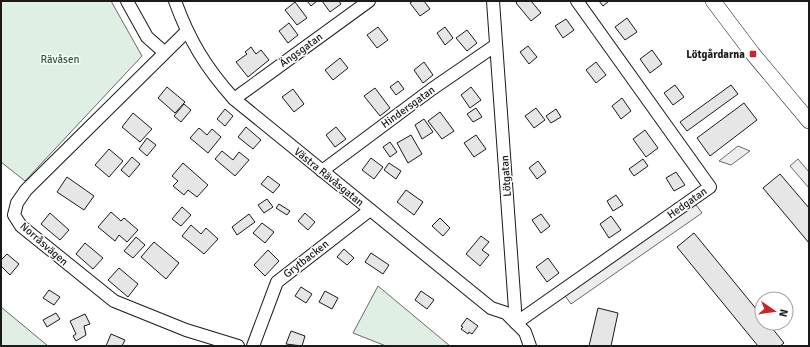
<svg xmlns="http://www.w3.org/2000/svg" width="810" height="347" viewBox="0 0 810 347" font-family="Signika,sans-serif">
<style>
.green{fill:#e0efe3;stroke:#6a6a6a}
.parking{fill:#ededed;stroke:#6a6a6a}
.building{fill:#e6e6e6;stroke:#1a1a1a}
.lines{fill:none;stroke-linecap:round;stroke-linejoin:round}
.minor-casing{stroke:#1a1a1a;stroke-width:14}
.major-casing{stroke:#1a1a1a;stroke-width:16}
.minor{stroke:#fff;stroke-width:12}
.major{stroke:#fff;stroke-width:15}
.poi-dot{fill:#c62828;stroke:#fff;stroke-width:1.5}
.labels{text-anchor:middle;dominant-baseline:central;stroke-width:3;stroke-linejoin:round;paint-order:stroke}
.street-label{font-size:11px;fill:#1a1a1a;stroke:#fff}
.poi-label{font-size:11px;font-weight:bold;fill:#1a1a1a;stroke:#fff;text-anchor:end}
.park-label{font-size:11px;fill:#2b5a34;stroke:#fff}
</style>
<rect width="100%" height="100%" fill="#fff"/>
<g class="green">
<path d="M1 1H111L142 56 25 181 1 162Z"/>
<path d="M378 286 450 346H386L353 333Z"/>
<path d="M1 307 48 346H1Z"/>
</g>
<g class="parking">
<path d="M738 146 750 151 731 165 719 161Z"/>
<path d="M798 159 809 172V188L790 166Z"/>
<path d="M694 202 702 213 571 304 563 293Z"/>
</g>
<g class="building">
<path d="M307 1H317L311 6Z"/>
<path d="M322 1H339L341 4 330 12Z"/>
<path d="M413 1H424L430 9 420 16 410 3Z"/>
<path d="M518 1H531L541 13 531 21 516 3Z"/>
<path d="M599 1H609L603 6Z"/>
<path d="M295 2 307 18 297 25 285 10Z"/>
<path d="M627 18 637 32 625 40 615 27Z"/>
<path d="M566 19 574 30 563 38 555 26Z"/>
<path d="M289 23 298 35 288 43 279 31Z"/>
<path d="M378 27 388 40 377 48 367 35Z"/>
<path d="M445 27 453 38 445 45 437 33Z"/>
<path d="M467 30 477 43 467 51 456 38Z"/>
<path d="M528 46 537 57 529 64 520 52Z"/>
<path d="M251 47 256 54 261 50 269 60 248 77 236 62 247 54 245 52Z"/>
<path d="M652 50 662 64 650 73 640 59Z"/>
<path d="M340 58 348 68 333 80 325 70Z"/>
<path d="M424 62 433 75 423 83 414 70Z"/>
<path d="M596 62 606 75 596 83 586 70Z"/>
<path d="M398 81 404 89 396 95 390 87Z"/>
<path d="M675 85 684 97 673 105 664 93Z"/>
<path d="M731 85 738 94 687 131 680 122Z"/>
<path d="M167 87 185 102 175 113 158 98Z"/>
<path d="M471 87 481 100 470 108 461 95Z"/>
<path d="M375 88 390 108 380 116 364 96Z"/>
<path d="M293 89 304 104 294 112 282 97Z"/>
<path d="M622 98 631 111 621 119 612 106Z"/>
<path d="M744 103 757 120 710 156 697 138Z"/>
<path d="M184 104 191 110 181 122 174 116Z"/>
<path d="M476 108 482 117 473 122 467 114Z"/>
<path d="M536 108 545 120 534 128 525 116Z"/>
<path d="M225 109 233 116 225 126 217 119Z"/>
<path d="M556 109 561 117 551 123 546 116Z"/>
<path d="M440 112 454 131 442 139 428 121Z"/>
<path d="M133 113 152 129 140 142 122 127Z"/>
<path d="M424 119 433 132 422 139 415 125Z"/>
<path d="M246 127 261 140 253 149 238 137Z"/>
<path d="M336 127 346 139 335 147 326 135Z"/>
<path d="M199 128 207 135 212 129 221 137 208 153 190 138Z"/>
<path d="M645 130 658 148 646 157 633 139Z"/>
<path d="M411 135 422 154 408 163 397 143Z"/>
<path d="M476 135 486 149 474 157 464 143Z"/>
<path d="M147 138 156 145 147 156 139 149Z"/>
<path d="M390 142 397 152 390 157 383 147Z"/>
<path d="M109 149 123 161 109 177 95 165Z"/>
<path d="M222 151 233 160 239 152 249 160 235 176 215 159Z"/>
<path d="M132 157 140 164 129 177 121 170Z"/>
<path d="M371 158 383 167 374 179 362 170Z"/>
<path d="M643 159 648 166 634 176 629 169Z"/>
<path d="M538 161 546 172 537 179 529 168Z"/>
<path d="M183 163 208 185 197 197 188 190 184 195 173 186 178 181 172 176Z"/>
<path d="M389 163 401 171 396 179 384 170Z"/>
<path d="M676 172 685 185 674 191 666 178Z"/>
<path d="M780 174 809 208V243L763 188Z"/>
<path d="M268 176 280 185 273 193 261 184Z"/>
<path d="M67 177 94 196 84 210 57 192Z"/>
<path d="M406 190 423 202 414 215 397 202Z"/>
<path d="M616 195 623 205 613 211 607 201Z"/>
<path d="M267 199 273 207 264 213 258 205Z"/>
<path d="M279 204 290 211 287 215 276 208Z"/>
<path d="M182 207 191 215 181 226 172 219Z"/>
<path d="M111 212 121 221 124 218 138 230 127 242 119 235 115 241 98 227Z"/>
<path d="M50 213 69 230 60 240 41 224Z"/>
<path d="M305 213 315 222 308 230 298 221Z"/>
<path d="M249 214 255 222 237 235 232 227Z"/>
<path d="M541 214 550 226 541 233 532 220Z"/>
<path d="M611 216 621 230 609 238 600 224Z"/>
<path d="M440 218 450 228 443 236 432 226Z"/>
<path d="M262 223 274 232 265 243 253 233Z"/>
<path d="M191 225 201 234 206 228 218 239 204 254 182 236Z"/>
<path d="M694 233 762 316V323H768L784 343 780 346H758L677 247Z"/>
<path d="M481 236 489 242 482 250 489 255 480 266 466 254Z"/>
<path d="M136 237 145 245 133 258 124 251Z"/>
<path d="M154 242 179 263 166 279 141 257Z"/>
<path d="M85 243 103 258 93 269 76 254Z"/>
<path d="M344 249 354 258 347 265 337 257Z"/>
<path d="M268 250 279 261 265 276 254 265Z"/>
<path d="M371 253 389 265 383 274 365 262Z"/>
<path d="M7 254 19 264 10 275 1 266V260Z"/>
<path d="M548 258 559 273 547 282 536 267Z"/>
<path d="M119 268 138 284 128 297 108 280Z"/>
<path d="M301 287 312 294 306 303 295 296Z"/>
<path d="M49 290 60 297 54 305 43 298Z"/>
<path d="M325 291 338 298 332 309 319 302Z"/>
<path d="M421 291 434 300 427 309 415 300Z"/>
<path d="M598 308 618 313 611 346H589Z"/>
<path d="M56 313 60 319 47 327 43 320Z"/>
<path d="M85 314 90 324 84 326 86 335 76 341 73 336 76 334 70 321Z"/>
<path d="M467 318 478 326 472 334 469 332 468 334 461 329 463 327 461 326Z"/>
<path d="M291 331 305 336 302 346 286 344Z"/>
<path d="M111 334 125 340 122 346H106Z"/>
</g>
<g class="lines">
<g class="minor-casing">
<g id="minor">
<path d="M127 1 147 37 164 52"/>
<path d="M175 1C189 40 206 68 234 99L491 308 506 313 516 323 710 187 577 1"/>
<path d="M493 1 516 323 525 332 530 346"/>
<path d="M186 32 26 190 17 203 14 215 21 226 114 301 186 330 238 346"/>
<path d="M234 99 369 1"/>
<path d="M322 171 432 89 496 45"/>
<path d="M253 346 277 282 370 210"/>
</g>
</g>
<g class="major-casing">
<path id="major" d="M713 1 753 54 809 121"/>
</g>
<use href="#minor" class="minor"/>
<use href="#major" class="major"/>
</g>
<rect class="poi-dot" x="749" y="50" width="8" height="8" rx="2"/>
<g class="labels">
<g class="street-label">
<text transform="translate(301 50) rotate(-36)">Ängsgatan</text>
<text transform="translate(408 107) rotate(-36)">Hindersgatan</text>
<text transform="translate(506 176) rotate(-94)">Lötgatan</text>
<text transform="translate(329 177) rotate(39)">Västra Rävåsgatan</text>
<text transform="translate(687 203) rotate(-35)">Hedgatan</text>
<text transform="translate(44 244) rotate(41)">Norråsvägen</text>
<text transform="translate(306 259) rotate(-38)">Grytbacken</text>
</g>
<g class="poi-label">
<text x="745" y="54">Lötgårdarna</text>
</g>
<g class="park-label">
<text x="60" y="59">Rävåsen</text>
</g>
</g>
<rect width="810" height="347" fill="none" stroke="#1a1a1a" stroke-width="4"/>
<g transform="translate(774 311) rotate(103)"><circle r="19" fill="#ffffff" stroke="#a3a3a3"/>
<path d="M0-3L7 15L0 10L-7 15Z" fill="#c62828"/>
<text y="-6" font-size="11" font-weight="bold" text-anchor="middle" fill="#1a1a1a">N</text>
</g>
</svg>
